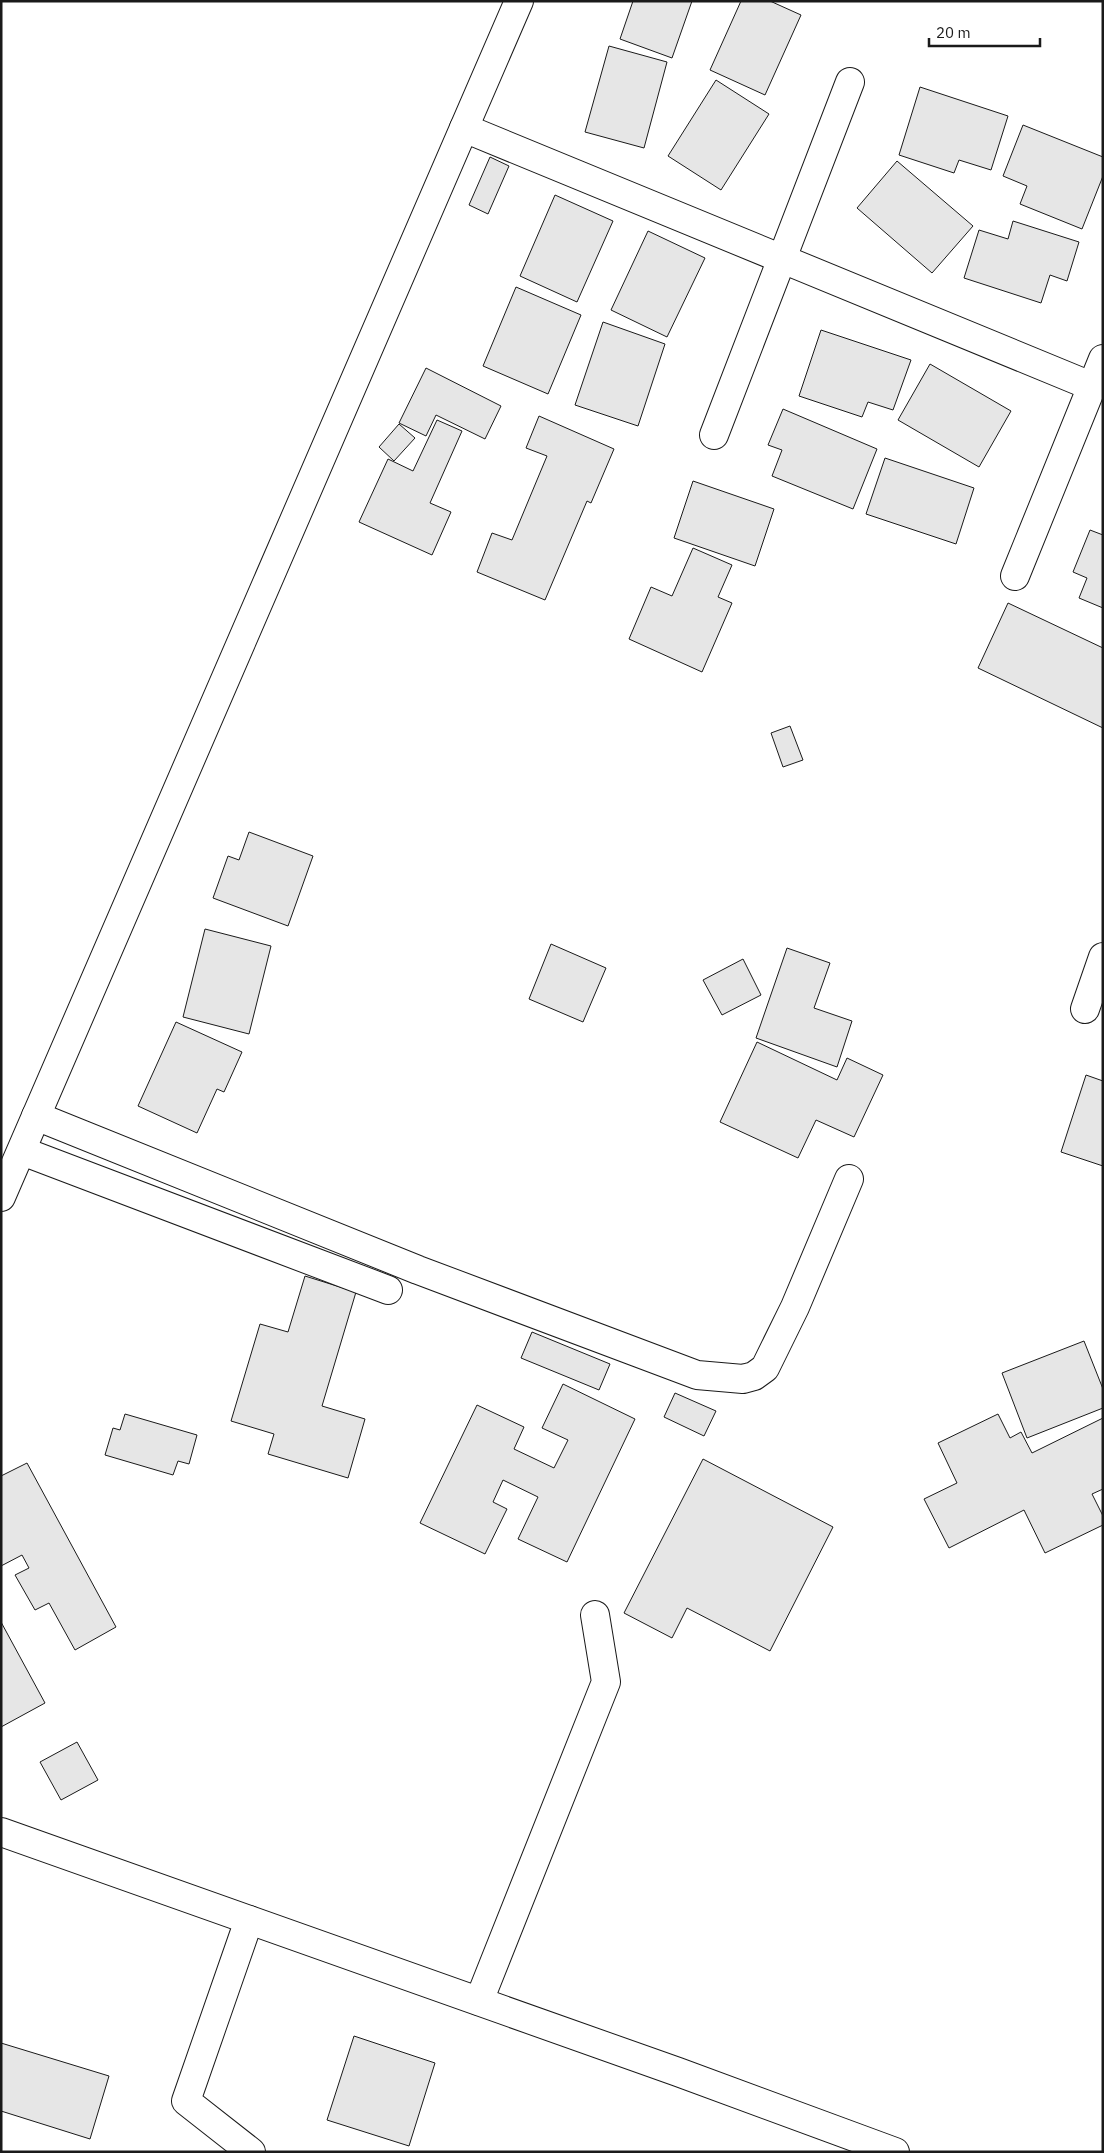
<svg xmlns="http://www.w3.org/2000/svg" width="1104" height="2153" viewBox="0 0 1104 2153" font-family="'IBM Plex Sans',sans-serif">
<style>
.building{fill:#e6e6e6;stroke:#1a1a1a}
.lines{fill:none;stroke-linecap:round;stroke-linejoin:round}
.minor-casing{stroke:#1a1a1a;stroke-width:30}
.minor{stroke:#fff;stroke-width:28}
</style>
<rect width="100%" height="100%" fill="#fff"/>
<g class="building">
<path d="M633 1H692L672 58 620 39Z"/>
<path d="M741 1H770L801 15 765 95 710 70Z"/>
<path d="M609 46 667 62 644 148 585 132Z"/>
<path d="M716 80 769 114 721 190 668 156Z"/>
<path d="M920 87 1008 116 991 170 959 160 954 173 899 155Z"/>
<path d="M1023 125 1103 157V176L1082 229 1020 204 1027 186 1003 176Z"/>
<path d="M490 157 509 166 488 214 469 205Z"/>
<path d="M897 161 973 226 932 273 857 208Z"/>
<path d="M555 195 613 221 577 302 520 276Z"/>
<path d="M1013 221 1079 242 1067 281 1050 275 1041 303 964 278 979 230 1008 239Z"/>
<path d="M648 231 705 258 667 337 611 310Z"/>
<path d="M516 287 581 315 548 394 483 366Z"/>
<path d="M603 322 665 344 638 426 575 405Z"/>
<path d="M821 330 911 360 893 410 868 402 862 417 799 396Z"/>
<path d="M930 364 1011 411 979 467 898 420Z"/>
<path d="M426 368 501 406 485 439 436 415 426 436 399 423Z"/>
<path d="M783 409 877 449 853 509 772 476 782 450 768 445Z"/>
<path d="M539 416 614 449 591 503 587 501 545 600 477 572 492 533 512 540 547 456 526 448Z"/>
<path d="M437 420 462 431 430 503 451 512 432 555 359 522 388 459 413 471Z"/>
<path d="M399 424 415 438 394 461 379 447Z"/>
<path d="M885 458 974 488 956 544 866 514Z"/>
<path d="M693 481 774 509 755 566 674 538Z"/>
<path d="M1090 530 1103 535V608L1079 598 1087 578 1073 572Z"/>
<path d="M693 548 732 565 718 597 732 603 702 672 629 639 651 587 672 596Z"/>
<path d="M1008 603 1103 648V728L978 668Z"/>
<path d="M790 726 803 760 783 767 771 733Z"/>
<path d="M249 832 313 856 288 926 213 898 228 856 239 860Z"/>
<path d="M205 929 271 946 249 1034 183 1017Z"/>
<path d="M551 944 606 968 583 1022 529 999Z"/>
<path d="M787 948 830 963 814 1008 852 1021 837 1067 756 1038Z"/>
<path d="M743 959 761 995 722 1015 703 980Z"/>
<path d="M176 1022 242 1052 224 1092 217 1089 197 1133 138 1106Z"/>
<path d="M757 1042 837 1080 847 1058 883 1075 854 1137 816 1120 798 1158 720 1122Z"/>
<path d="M1086 1075 1103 1081V1166L1061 1152Z"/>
<path d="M305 1276 356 1292 322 1406 365 1419 348 1478 268 1454 274 1434 231 1421 260 1324 288 1332Z"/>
<path d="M532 1332 610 1364 599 1390 521 1358Z"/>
<path d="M1084 1341 1103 1389V1408L1027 1438 1002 1373Z"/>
<path d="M563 1384 635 1419 567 1562 518 1539 538 1497 503 1480 493 1502 507 1509 485 1554 420 1523 477 1405 524 1427 514 1449 554 1468 568 1440 542 1428Z"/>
<path d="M675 1393 716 1411 704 1436 664 1417Z"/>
<path d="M125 1414 197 1435 189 1464 178 1461 173 1475 105 1455 113 1428 120 1430Z"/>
<path d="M998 1414 1010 1438 1021 1432 1032 1453 1103 1418V1489L1092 1494 1103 1516V1525L1045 1553 1024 1510 949 1548 924 1499 957 1483 938 1443Z"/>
<path d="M703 1459 833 1527 770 1651 687 1608 672 1638 624 1613Z"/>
<path d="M27 1463 116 1627 75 1650 49 1603 35 1610 15 1575 29 1568 22 1555 1 1566V1476Z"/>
<path d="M1 1622 45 1703 1 1727Z"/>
<path d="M77 1742 98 1780 61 1800 40 1762Z"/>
<path d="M354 2036 435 2063 409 2146 327 2120Z"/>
<path d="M1 2043 109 2076 90 2139 1 2111Z"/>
</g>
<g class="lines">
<g class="minor-casing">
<g id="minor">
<path d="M464 128 1091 386"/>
<path d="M714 435 850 82"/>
<path d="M1015 576 1103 359"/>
<path d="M1085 1009 1103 957"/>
<path d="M36 1116 418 1270 697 1375 743 1379 754 1376 765 1368 795 1307 849 1179"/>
<path d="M22 1151 388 1290"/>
<path d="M1 1197 519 1"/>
<path d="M1 1832 678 2072 895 2152"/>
<path d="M249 1920 186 2101 251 2152"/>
<path d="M479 2001 606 1682 595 1615"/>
</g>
</g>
<use href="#minor" class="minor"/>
</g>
<rect width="1104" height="2153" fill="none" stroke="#1a1a1a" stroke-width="5"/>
<path d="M929 38v8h111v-8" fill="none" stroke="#1a1a1a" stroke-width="2.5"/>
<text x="936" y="38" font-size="15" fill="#1a1a1a" stroke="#ffffff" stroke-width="4" paint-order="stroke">20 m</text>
</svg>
